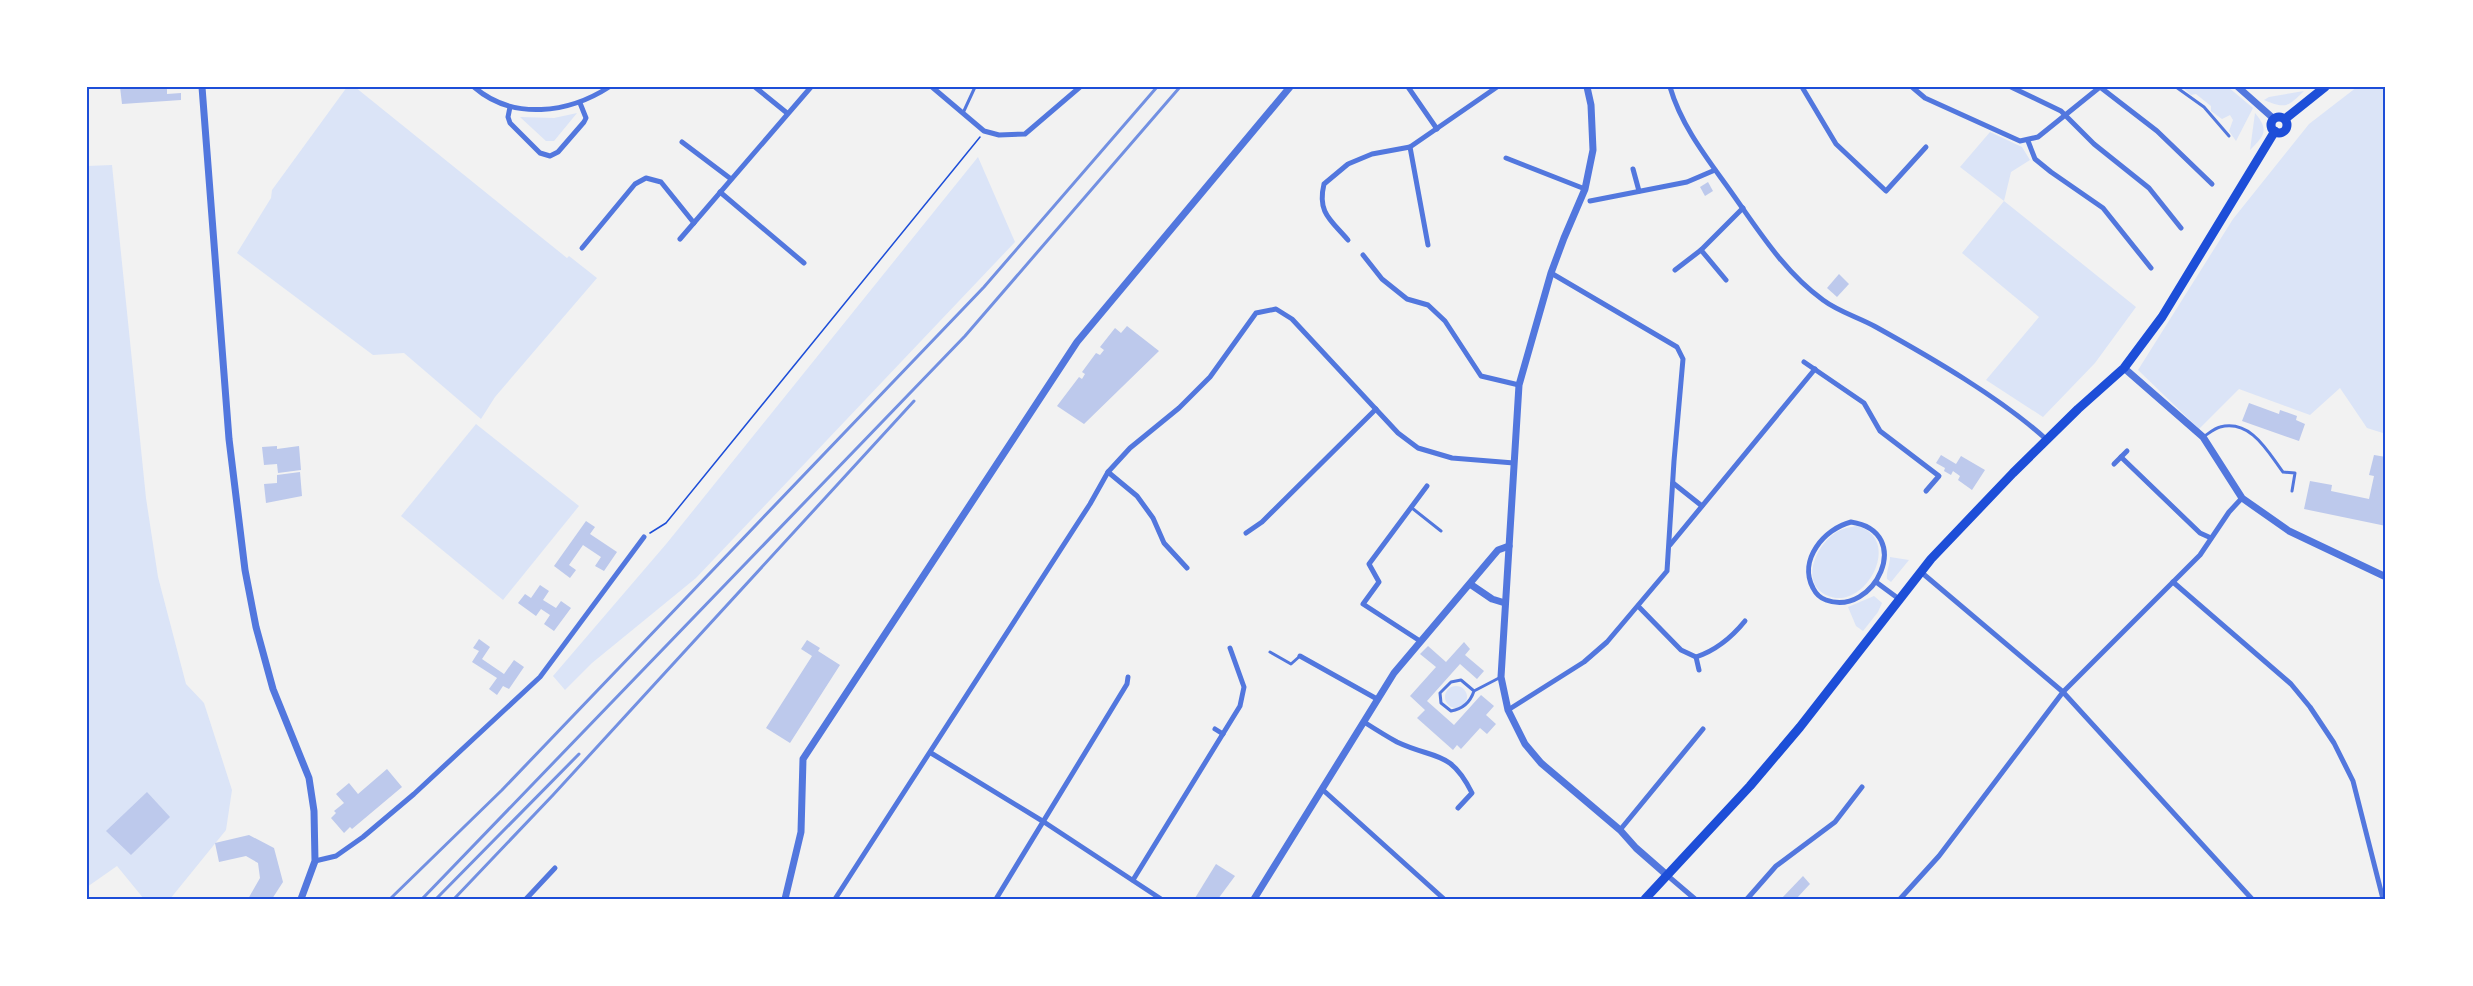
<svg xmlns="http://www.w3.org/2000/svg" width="2473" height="986" viewBox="0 0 2473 986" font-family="'Open Sans',sans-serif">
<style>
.green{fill:#dbe4f7}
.building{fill:#bdc9ec}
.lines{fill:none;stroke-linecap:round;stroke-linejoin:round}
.path{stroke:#1d4ed8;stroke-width:1.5}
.service{stroke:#5277de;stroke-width:3}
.minor{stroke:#5277de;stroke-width:5}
.tertiary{stroke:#5277de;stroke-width:7}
.primary{stroke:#1d4ed8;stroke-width:9}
.rail{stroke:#7290e2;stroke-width:3}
.neatline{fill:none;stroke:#1d4ed8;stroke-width:2}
</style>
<rect width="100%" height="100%" fill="#f2f2f2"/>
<g class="green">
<path d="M347 87H355L567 258 569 256 597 278 495 397 481 419 404 353 373 355 237 253 271 198 272 190Z"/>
<path d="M2182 87H2228L2253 108 2236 141 2229 131 2233 120 2230 115 2222 119 2211 111V106L2196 94 2191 95Z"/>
<path d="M2357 87H2386V434L2367 428 2340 388 2310 415 2239 389 2199 429 2138 370 2233 219 2309 124Z"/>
<path d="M2304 91C2288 107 2285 109 2264 100L2269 97Z"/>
<path d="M577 113 554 141H546L520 117 554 118Z"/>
<path d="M2255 113C2269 130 2265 135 2250 150Z"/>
<path d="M1990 132 2022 147 2030 160 2011 172 2004 201 2136 307 2095 363 2043 417 1986 380 2039 317 1962 253 2004 201 1960 167Z"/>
<path d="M978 157 1015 242 696 578 592 663 565 690 553 676 667 543Z"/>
<path d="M112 165 146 498 158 577 186 684 204 703 232 790 226 830 170 899H144L117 866 87 887V166Z"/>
<path d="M476 424 579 506 503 600 401 516Z"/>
<path d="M1857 526C1905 539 1864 614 1826 595 1797 580 1820 537 1843 529 1848 527 1853 527 1857 526Z"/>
<path d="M1890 557 1909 560 1891 582 1887 579C1886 572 1890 564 1890 557Z"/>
<path d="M1874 596 1882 603 1878 612 1863 631 1856 626 1848 607Z"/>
<circle cx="1456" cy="697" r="11"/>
</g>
<g class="building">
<path d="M120 87H167V94L181 93V100L122 104Z"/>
<path d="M1708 182 1713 191 1705 196 1700 187Z"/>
<path d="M1839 274 1849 284 1837 297 1827 288Z"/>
<path d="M1127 326 1159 351 1084 424 1057 406 1079 377 1082 379 1085 374 1082 372 1096 353 1100 355 1104 350 1100 347 1115 328 1121 333Z"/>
<path d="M2249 403 2279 414 2280 410 2297 416 2296 420 2305 424 2299 441 2242 421Z"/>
<path d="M277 446V449L299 446 301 470 278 473 277 464 264 465 262 447Z"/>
<path d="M1941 455 1956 464 1961 456 1985 470 1972 490 1958 480 1960 476 1953 471 1951 475 1944 471 1945 468 1936 463Z"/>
<path d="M2374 455 2386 457V526L2304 509 2310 481 2332 485 2331 491 2369 499 2374 476 2369 475Z"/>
<path d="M300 472 302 496 266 503 264 484 277 483V475Z"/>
<path d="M586 521 595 527 590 534 617 552 604 571 595 566 601 557 583 545 569 565 576 570 570 578 554 566Z"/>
<path d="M540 585 549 591 543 600 556 608 561 601 571 608 554 631 544 624 550 615 541 609 536 616 518 603 525 594 531 598Z"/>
<path d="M479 639 490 647 482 659 504 674 514 660 524 667 509 689 503 686 497 695 489 689 497 678 472 662 479 651 473 648Z"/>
<path d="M807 640 820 648 818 651 840 665 790 743 766 728 812 656 801 649Z"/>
<path d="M1464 642 1470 649 1465 655 1484 671 1477 679 1460 664 1427 701 1454 725 1481 695 1494 706 1486 715 1496 724 1487 734 1480 728 1461 749 1457 745 1453 750 1417 718 1425 710 1410 696 1436 667 1420 654 1428 646 1446 662Z"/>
<path d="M387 769 402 787 352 829 350 827 344 833 331 818 336 813 334 811 344 803 336 794 349 783 358 794Z"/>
<path d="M147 792 170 817 131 855 106 831Z"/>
<path d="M249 835 274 848 283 882 272 899H248L260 878 258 863 246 856 219 862 215 843Z"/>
<path d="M1216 864 1235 876 1218 899H1197L1195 898Z"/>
<path d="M1803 876 1810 884 1796 899H1781Z"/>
</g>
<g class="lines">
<path class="path" d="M650 533 666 523 980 137"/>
<g class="service">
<path d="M2176 87 2204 107 2229 136"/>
<path d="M963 113 975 87"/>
<path d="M2203 437C2208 434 2215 428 2220 427 2251 419 2268 452 2283 472L2295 473 2292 491"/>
<path d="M1412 508 1441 531"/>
<path d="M1270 652 1291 664 1300 656"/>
<path d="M1474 691 1461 680 1451 682 1440 693 1441 703 1451 711C1463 709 1470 703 1474 691L1499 678"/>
</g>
<g class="minor">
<path d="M474 87C513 121 569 113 609 87"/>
<path d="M755 87 787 113"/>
<path d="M932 87 984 131 999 135 1025 134 1080 87"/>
<path d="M1408 87 1437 129"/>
<path d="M1670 87C1681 125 1706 157 1729 189 1757 228 1783 271 1823 300 1839 312 1858 317 1876 327 1930 357 2001 398 2047 440"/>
<path d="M1802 87 1836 144 1886 191 1926 147"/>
<path d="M1912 87 1925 98 2020 141 2038 137 2100 87"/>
<path d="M2011 87 2061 111 2094 144 2149 188 2181 228"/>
<path d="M2100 87 2157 131 2212 184"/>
<path d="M510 107 508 117 510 123 540 153 550 156 558 152 584 122 586 118 580 103"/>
<path d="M2028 141 2035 159 2051 172 2103 208 2151 268"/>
<path d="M682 142 731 179"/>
<path d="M1410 147 1428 245"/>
<path d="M1506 158 1585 189"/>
<path d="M1633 169 1639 191"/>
<path d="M720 192 804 263"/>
<path d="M1590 201 1687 182 1715 170"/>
<path d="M680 239 811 87"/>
<path d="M1348 240C1331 220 1317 213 1324 184L1348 164 1372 154 1410 147 1497 87"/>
<path d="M582 248 635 184 646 178 661 182 694 223"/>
<path d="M1701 250 1726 280"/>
<path d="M1363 255 1382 279 1407 299 1428 305 1445 321 1481 376 1519 385"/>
<path d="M1675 270 1701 250 1743 208"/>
<path d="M1804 362 1864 403 1880 431 1939 476 1926 491"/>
<path d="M2121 457 2200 533 2211 538"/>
<path d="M2114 464 2127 451"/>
<path d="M1108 472 1137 496 1153 518 1164 543 1187 568"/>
<path d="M1673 483 1702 506"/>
<path d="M1851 522C1916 532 1874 618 1826 600 1820 598 1816 594 1813 588 1798 560 1824 529 1851 522Z"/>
<path d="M1246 533 1262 522 1376 409"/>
<path d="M1670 545 1815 369"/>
<path d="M1921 572 2063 692 2252 899"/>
<path d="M1876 582 1899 599"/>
<path d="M2173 582 2291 684 2310 707 2334 743 2353 781 2383 899"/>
<path d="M1638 606 1681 650 1696 657C1717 650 1732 637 1745 621"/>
<path d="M1420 641 1363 604 1379 582 1369 564 1427 486"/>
<path d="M1300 656 1377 699"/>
<path d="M1696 657 1699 670"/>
<path d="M1508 710 1584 662 1607 642 1667 571 1674 461 1683 359 1677 347 1551 273"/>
<path d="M1364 722C1375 729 1386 736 1397 742 1435 760 1450 749 1472 793L1458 808"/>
<path d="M1215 729 1223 734"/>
<path d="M931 753 1044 822 1161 899"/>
<path d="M1323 790 1444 899"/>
<path d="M1620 830 1703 729"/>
<path d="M315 861 336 856 363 837 414 794 540 677 644 537"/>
<path d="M1668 876 1695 899"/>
<path d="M1133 880 1240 706 1244 687 1230 648"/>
<path d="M526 899 555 868"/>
<path d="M835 899 1090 504 1108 472 1130 448 1179 408 1210 377 1256 313 1276 309 1292 319 1398 433 1418 448 1452 458 1514 463"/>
<path d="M996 899 1127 684 1128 677"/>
<path d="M1747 899 1776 866 1835 822 1862 787"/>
<path d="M1900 899 1939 856 2063 692 2200 555 2229 512 2242 498"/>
</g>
<g class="tertiary">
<path d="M202 87 229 439 245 570 256 627 273 689 309 778 314 811 315 861 301 899"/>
<path d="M1587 87 1591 105 1593 150 1585 189 1564 238 1551 273 1519 385 1501 677 1508 710 1525 744 1541 763 1620 830 1636 848 1668 876"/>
<path d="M2238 87 2274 119"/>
<path d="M2124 368 2203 437 2242 498 2289 531 2386 577"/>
<path d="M1470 584 1492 599 1505 603"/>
<path d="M785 899 801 832 803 759 1077 342 1290 87"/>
<path d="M1254 899 1394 673 1498 550 1509 546"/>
</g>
<g class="primary">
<circle cx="2279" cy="125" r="8"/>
<path d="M2285 119 2325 87"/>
<path d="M1645 899 1750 786 1800 727 1931 559 2013 473 2078 409 2124 368 2162 317 2275 131"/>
</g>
<g class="rail">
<path d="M390 899 502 790 984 287 1157 87"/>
<path d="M422 899 965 336 1180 87"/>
<path d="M436 899 579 754"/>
<path d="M454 899 553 795 914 401"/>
</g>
</g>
<rect width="2473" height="986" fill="none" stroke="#ffffff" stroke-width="177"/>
<rect x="88" y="88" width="2296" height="810" class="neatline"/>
</svg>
